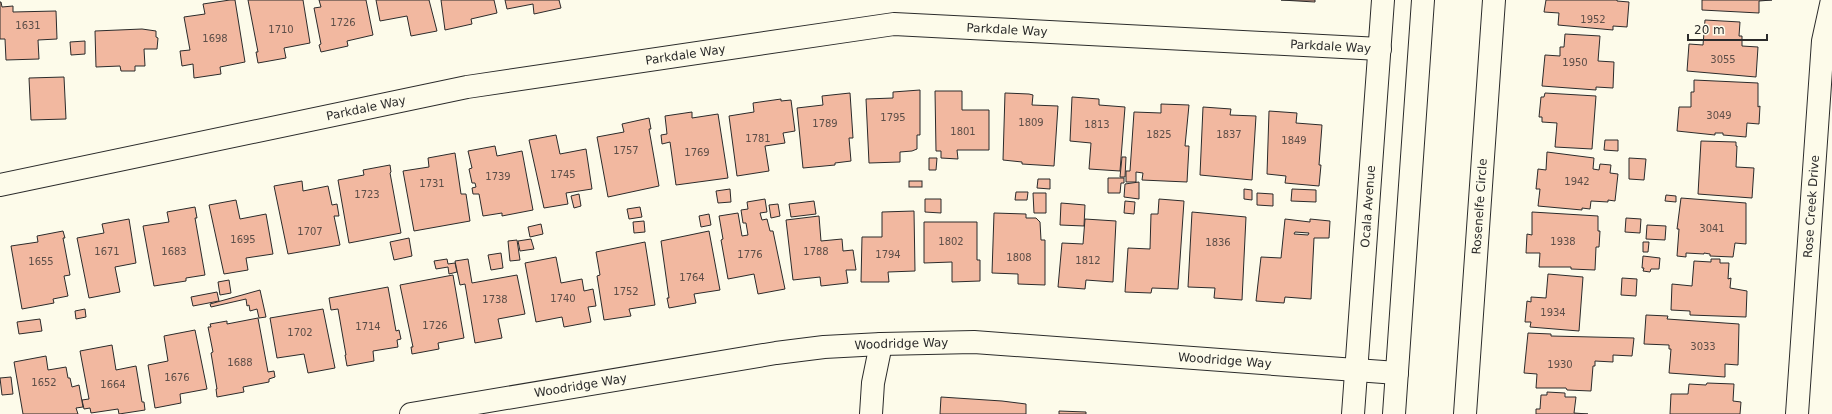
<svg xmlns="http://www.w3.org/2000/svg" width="1832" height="414" viewBox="0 0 1832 414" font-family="'DejaVu Sans',sans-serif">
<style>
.building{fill:#f2b8a0;stroke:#2b2b2b;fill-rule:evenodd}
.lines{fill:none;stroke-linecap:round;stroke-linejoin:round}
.minor-casing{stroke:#2b2b2b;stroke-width:24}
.minor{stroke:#fdfbea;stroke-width:22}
.labels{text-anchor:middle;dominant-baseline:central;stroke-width:3;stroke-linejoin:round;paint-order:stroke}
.number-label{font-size:10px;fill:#5d4e48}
.street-label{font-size:12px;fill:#2b2b2b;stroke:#fdfbea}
</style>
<rect width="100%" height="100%" fill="#fdfbea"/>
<g class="building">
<path d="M230 0H235L245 62 220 67 221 74 194 78 193 64 182 66 180 51 190 50 184 17 205 14 203 4Z"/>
<path d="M248 0H303L310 43 284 48 286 58 258 63 256 52H258Z"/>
<path d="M319 0H366L373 35 347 41 348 46 321 52 319 45 321 44 314 8 321 7Z"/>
<path d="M376 0H429L437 31 411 36 407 16 380 21Z"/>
<path d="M441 0H494L497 13 471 19 472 24 445 30Z"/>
<path d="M505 0H559L561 8 534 14 533 4 507 9Z"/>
<path d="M1281 0H1315V2Z"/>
<path d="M1546 0H1617V1L1629 2 1627 27 1613 26V30L1558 25 1559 13 1544 12Z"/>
<path d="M1702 0H1772L1759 1V13L1702 10Z"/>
<path d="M0 2H1L2 7 13 6V12L56 11 57 39 38 40 39 59 6 60 5 39H0Z"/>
<path d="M1705 20 1740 22 1739 36H1742V46L1758 47 1756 77 1687 71 1689 44 1703 45Z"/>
<path d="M142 29 156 31V37L158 38 157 49H144L145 66H135V71H121L120 66 96 67 95 31Z"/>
<path d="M1565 34 1600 36 1598 61 1614 62 1613 88 1596 87V90L1542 86 1545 55 1560 56V47H1564Z"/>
<path d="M85 41V54L71 55 70 42Z"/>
<path d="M64 77 66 119 31 120 29 78Z"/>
<path d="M1694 80 1758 83V107L1760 106 1759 124 1747 123 1746 137 1723 135V133H1715V135L1677 131 1679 107H1691V92H1694Z"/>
<path d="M920 90V135H917V149L912 151 900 152V162L869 163 866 99 893 98V92Z"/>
<path d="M935 91H962V110H989V150H957L958 159 941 158V151H936Z"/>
<path d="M850 93 853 138H849L851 161 835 163V165L803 168 797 108 823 105 822 96Z"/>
<path d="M1005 93 1029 94 1033 95 1032 105 1058 106 1054 166 1022 164V162L1003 160Z"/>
<path d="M1545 93 1596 96 1592 149 1555 147 1557 123 1542 122V117H1539L1541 97H1544Z"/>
<path d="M1072 97 1099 99V105L1125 107 1120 171 1089 169 1091 143 1070 141Z"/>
<path d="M781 99V101L791 100 795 131 783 133 785 143 765 146 769 171 737 176 729 116 754 112 753 103Z"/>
<path d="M1161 104 1189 105 1185 146H1189L1187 182 1142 180 1143 173 1136 172V182H1126V171H1130L1134 112 1161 113Z"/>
<path d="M1203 107 1231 109 1230 115 1256 116 1252 180 1200 175Z"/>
<path d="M1269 111 1297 113 1296 123 1322 125 1319 165H1321L1319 186 1285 183 1286 176 1267 174Z"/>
<path d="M692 112V118L718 114 728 178 676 185 670 142 662 144 661 135 667 134 665 116Z"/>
<path d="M649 118 651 129H649L659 186 608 197 597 137 624 132 622 124Z"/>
<path d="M556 135 560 154 586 149 592 189 566 193 568 204 544 208 529 140Z"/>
<path d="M1605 140H1618V151L1604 150Z"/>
<path d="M1701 141 1736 142V146H1737L1736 167 1754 168 1752 198 1698 194Z"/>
<path d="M495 146 497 156 522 151 533 210 502 216V213L483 216 479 194H473L472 188 476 187 475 183H472L469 169 472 168 468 151Z"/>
<path d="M1547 152 1594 158 1593 169 1599 170 1600 164 1611 165 1610 173 1618 174 1615 201 1608 200V202L1591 201 1590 209 1582 208V210L1538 206 1540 189H1536L1538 169 1546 170Z"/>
<path d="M455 153 461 194H466L470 221 414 231 403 171 429 167 428 158Z"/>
<path d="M1122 157H1126L1125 177H1120Z"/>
<path d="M929 158H937L936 170H929Z"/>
<path d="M1629 158 1646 159 1644 180 1629 179Z"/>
<path d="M390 165 391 172 390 173 401 233 349 243 338 180 364 175 363 170Z"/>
<path d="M1108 178H1124V183H1121L1120 193H1108Z"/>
<path d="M1038 179H1050V189L1037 188Z"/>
<path d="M302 181 303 191 328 186 332 205 337 204 339 216H334L340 245 288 254 274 186Z"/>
<rect x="909" y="181" width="13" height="6"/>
<path d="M1139 182V199L1124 197 1125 184Z"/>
<path d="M730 189 731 202 718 203 716 191Z"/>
<path d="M1244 189 1252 190V200L1244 199Z"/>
<path d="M1292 189 1316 190V202L1291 201Z"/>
<path d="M1016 192H1028L1027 200H1015Z"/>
<path d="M1033 193H1046V213H1034Z"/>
<path d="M1257 193 1273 194V206L1257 205Z"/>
<path d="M579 194 581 206 574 208 571 196Z"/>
<path d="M1666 195 1676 196V202L1665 201Z"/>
<path d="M1681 198 1746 203V244L1735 243 1733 257 1710 256V254L1704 253V254L1686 253V257L1677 256 1679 229H1677Z"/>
<path d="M765 199 767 212 760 213 762 220 767 219 770 231H773L785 289 758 294 754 274 728 279 721 240 723 239 719 216 738 213 742 236 748 235 746 223H743L741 210 748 209 747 202Z"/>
<path d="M925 199H941V213L925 212Z"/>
<path d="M1159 199 1184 201 1178 289 1152 288 1151 293 1125 292 1128 248 1150 249 1151 214H1158Z"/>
<path d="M236 200 240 219 266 214 273 254 246 258 248 270 224 274 209 205Z"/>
<path d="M814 201 816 214 791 217 789 204Z"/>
<path d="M1125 201 1135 202 1134 214 1124 213Z"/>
<path d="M1061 203 1085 205 1084 226 1060 225Z"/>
<path d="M778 204 780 216 771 218 769 205Z"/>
<path d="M195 207 197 218H195L205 275 186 278V281L154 286 143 226 169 222 167 212Z"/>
<path d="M640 207 642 217 629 219 627 209Z"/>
<path d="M914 211 915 271 888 272 889 282H861L862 237H882V212Z"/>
<path d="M1192 212 1246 217 1242 300 1214 298 1215 288 1188 287Z"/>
<path d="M1532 212 1598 216V231H1600L1599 247H1596L1595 270 1571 269V267H1539L1540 253H1526L1527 234 1532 235Z"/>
<path d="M994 213 1026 214V218H1036L1040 222 1041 240H1045V285L1018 284V274L992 273Z"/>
<path d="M709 214 711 225 701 227 699 216Z"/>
<path d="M819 216 821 241 842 239 843 251 853 250 856 270H846L848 283 821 286 820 277 793 280 786 220Z"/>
<path d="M1626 218 1641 219 1640 233 1625 232Z"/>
<path d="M129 219 136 263 115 267 120 292 89 298 77 238 104 233 102 224Z"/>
<path d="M1085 219 1116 221 1113 282 1086 280 1085 289 1058 287 1062 243 1083 244Z"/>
<path d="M1285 219 1310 222V219L1330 221 1329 238H1314L1311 299 1285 297 1284 303 1256 301 1261 257 1281 258ZM1295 232 1309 233 1308 235 1294 234Z"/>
<path d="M644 221 645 232 634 233 633 222Z"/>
<path d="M924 222H977V260H980V281L952 282V262L924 263Z"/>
<path d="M541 224 543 234 530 237 528 227Z"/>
<path d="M1647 225 1666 226 1665 240 1646 239Z"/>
<path d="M63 231 65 238H63L70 275 64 276 68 296 53 299 54 303 22 309 11 246 38 242 37 236Z"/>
<path d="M709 231 720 290 694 294 696 303 669 308 667 298H669L661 241Z"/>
<path d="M409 238 412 256 394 260 390 242Z"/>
<path d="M531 239 534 249 520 251 518 241Z"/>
<path d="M517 240 520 260 510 261 508 241Z"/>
<path d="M645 242 655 305 629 309 631 316 604 320 597 276 600 275 596 252Z"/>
<path d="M1643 242H1649L1648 252H1643Z"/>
<path d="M501 253 503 268 491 270 488 255Z"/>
<path d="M1643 256 1660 258 1659 269H1651L1650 272 1643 271 1644 268H1642Z"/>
<path d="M556 257 561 283 582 279 584 291 593 289 596 306 588 307 591 322 564 327 562 317 536 322 525 263Z"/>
<path d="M447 259 448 264 455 263 457 272 449 274 448 267 436 269 434 261Z"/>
<path d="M468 259 472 283 517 275 525 314 498 319 502 338 475 343 465 284 460 285 455 261Z"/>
<path d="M1711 259H1720V263H1729L1728 279 1731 278 1730 288 1747 291 1746 317 1690 315V311L1671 310 1672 284 1692 286 1694 261 1711 262Z"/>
<path d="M1548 274 1583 277 1579 331 1530 327 1531 322H1525L1527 301 1531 302V297L1546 298Z"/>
<path d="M453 275 464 338 438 343 439 349 412 354 411 347H413L400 285Z"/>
<path d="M1622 278 1637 279 1636 296 1621 295Z"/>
<path d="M229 280 231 293 220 295 218 282Z"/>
<path d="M388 287 396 331 399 330 401 339 397 340 398 347 373 351 374 361 347 366 345 355H346L338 309 331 310 329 298Z"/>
<path d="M260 290 266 317 259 318 257 309 250 311 249 305 247 306 246 299 211 307 210 304Z"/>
<path d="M217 292 219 301 193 306 191 297Z"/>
<path d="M85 309 86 317 76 319 75 311Z"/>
<path d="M323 309 335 368 308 373 304 354 277 358 270 318Z"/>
<path d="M1646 315 1668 316 1667 319 1739 324 1738 365 1725 364V377L1669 373 1671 349H1669V345L1644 344Z"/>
<path d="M258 318 268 372 274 371 275 377 269 379V382L243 387 244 392 217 397 216 389H217L211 353 213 352 208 327H211L210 324 227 321V324Z"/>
<path d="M40 319 42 331 19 334 17 322Z"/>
<path d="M195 330 207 389 180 394 181 403 155 408 148 365 168 361 164 336Z"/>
<path d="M1528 333 1551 334V336L1634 338 1632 356 1613 355V362L1595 361V366H1593L1591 391 1567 390 1566 388H1536L1537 374 1524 373Z"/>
<path d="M112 345 116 370 136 366 142 402H144L145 410 119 414 118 409 91 413 90 408 84 409 82 400 89 399 80 351Z"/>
<path d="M46 356 48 370 66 367 68 378H70L72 387 79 385 83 407 76 408 78 414H23L14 362Z"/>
<path d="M11 377 13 394 2 395 0 378Z"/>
<path d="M1707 383 1734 384 1733 401 1741 402 1740 414H1670L1671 394H1688L1689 384 1706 385Z"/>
<path d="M1547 392 1565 393V397H1576L1574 413 1588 414H1536V409H1540L1541 395H1547Z"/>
<path d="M941 397 1002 401 1026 404V414H940Z"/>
<path d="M1059 411 1086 412V414H1059Z"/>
</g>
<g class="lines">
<g class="minor-casing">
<g id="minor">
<path id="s1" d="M0 185 467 87 894 24 1380 49"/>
<path id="s2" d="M411 414 776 353 824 347 881 344 974 342 1397 373"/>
<path d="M871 414 873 383 881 344"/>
<path id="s3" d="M1353 414 1383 0"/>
<path d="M1394 414 1423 0"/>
<path id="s4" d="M1465 414 1494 0"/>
<path id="s5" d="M1797 414 1823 41 1832 0"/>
</g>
</g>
<use href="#minor" class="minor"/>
</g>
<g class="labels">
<g class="number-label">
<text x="1593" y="19">1952</text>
<text x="343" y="22">1726</text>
<text x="28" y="25">1631</text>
<text x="281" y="29">1710</text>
<text x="215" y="38">1698</text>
<text x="1723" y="59">3055</text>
<text x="1575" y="62">1950</text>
<text x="1719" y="115">3049</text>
<text x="893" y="117">1795</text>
<text x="1031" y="122">1809</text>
<text x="825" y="123">1789</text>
<text x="1097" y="124">1813</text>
<text x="963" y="131">1801</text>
<text x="1159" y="134">1825</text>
<text x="1229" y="134">1837</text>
<text x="758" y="138">1781</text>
<text x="1294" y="140">1849</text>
<text x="626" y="150">1757</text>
<text x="697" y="152">1769</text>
<text x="563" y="174">1745</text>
<text x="498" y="176">1739</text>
<text x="1577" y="181">1942</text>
<text x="432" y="183">1731</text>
<text x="367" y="194">1723</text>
<text x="1712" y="228">3041</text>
<text x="310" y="231">1707</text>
<text x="243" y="239">1695</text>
<text x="951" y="241">1802</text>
<text x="1563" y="241">1938</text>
<text x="1218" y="242">1836</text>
<text x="107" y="251">1671</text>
<text x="174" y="251">1683</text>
<text x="816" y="251">1788</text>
<text x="750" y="254">1776</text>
<text x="888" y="254">1794</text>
<text x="1019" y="257">1808</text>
<text x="1088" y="260">1812</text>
<text x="41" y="261">1655</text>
<text x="692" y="277">1764</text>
<text x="626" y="291">1752</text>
<text x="563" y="298">1740</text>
<text x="495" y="299">1738</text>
<text x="1553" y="312">1934</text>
<text x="435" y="325">1726</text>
<text x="368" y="326">1714</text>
<text x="300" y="332">1702</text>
<text x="1703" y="346">3033</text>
<text x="240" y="362">1688</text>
<text x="1560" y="364">1930</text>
<text x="177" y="377">1676</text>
<text x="44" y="382">1652</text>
<text x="113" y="384">1664</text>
</g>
<g class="street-label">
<text stroke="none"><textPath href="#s1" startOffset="1022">Parkdale Way</textPath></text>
<text stroke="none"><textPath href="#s1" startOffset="1346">Parkdale Way</textPath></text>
<text stroke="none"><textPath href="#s1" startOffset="698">Parkdale Way</textPath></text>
<text stroke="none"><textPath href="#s1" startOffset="374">Parkdale Way</textPath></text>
<text stroke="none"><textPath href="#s3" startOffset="208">Ocala Avenue</textPath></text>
<text stroke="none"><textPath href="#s4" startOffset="208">Rosenelfe Circle</textPath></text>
<text stroke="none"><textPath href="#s5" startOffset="208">Rose Creek Drive</textPath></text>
<text stroke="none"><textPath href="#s2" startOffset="496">Woodridge Way</textPath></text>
<text stroke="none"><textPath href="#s2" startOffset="820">Woodridge Way</textPath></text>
<text stroke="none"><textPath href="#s2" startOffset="172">Woodridge Way</textPath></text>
</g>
</g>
<path d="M1688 34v6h79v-6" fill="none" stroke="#2b2b2b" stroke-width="2"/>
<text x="1694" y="34" font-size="12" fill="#2b2b2b" stroke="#fdfbea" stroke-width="3" paint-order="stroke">20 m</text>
</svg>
